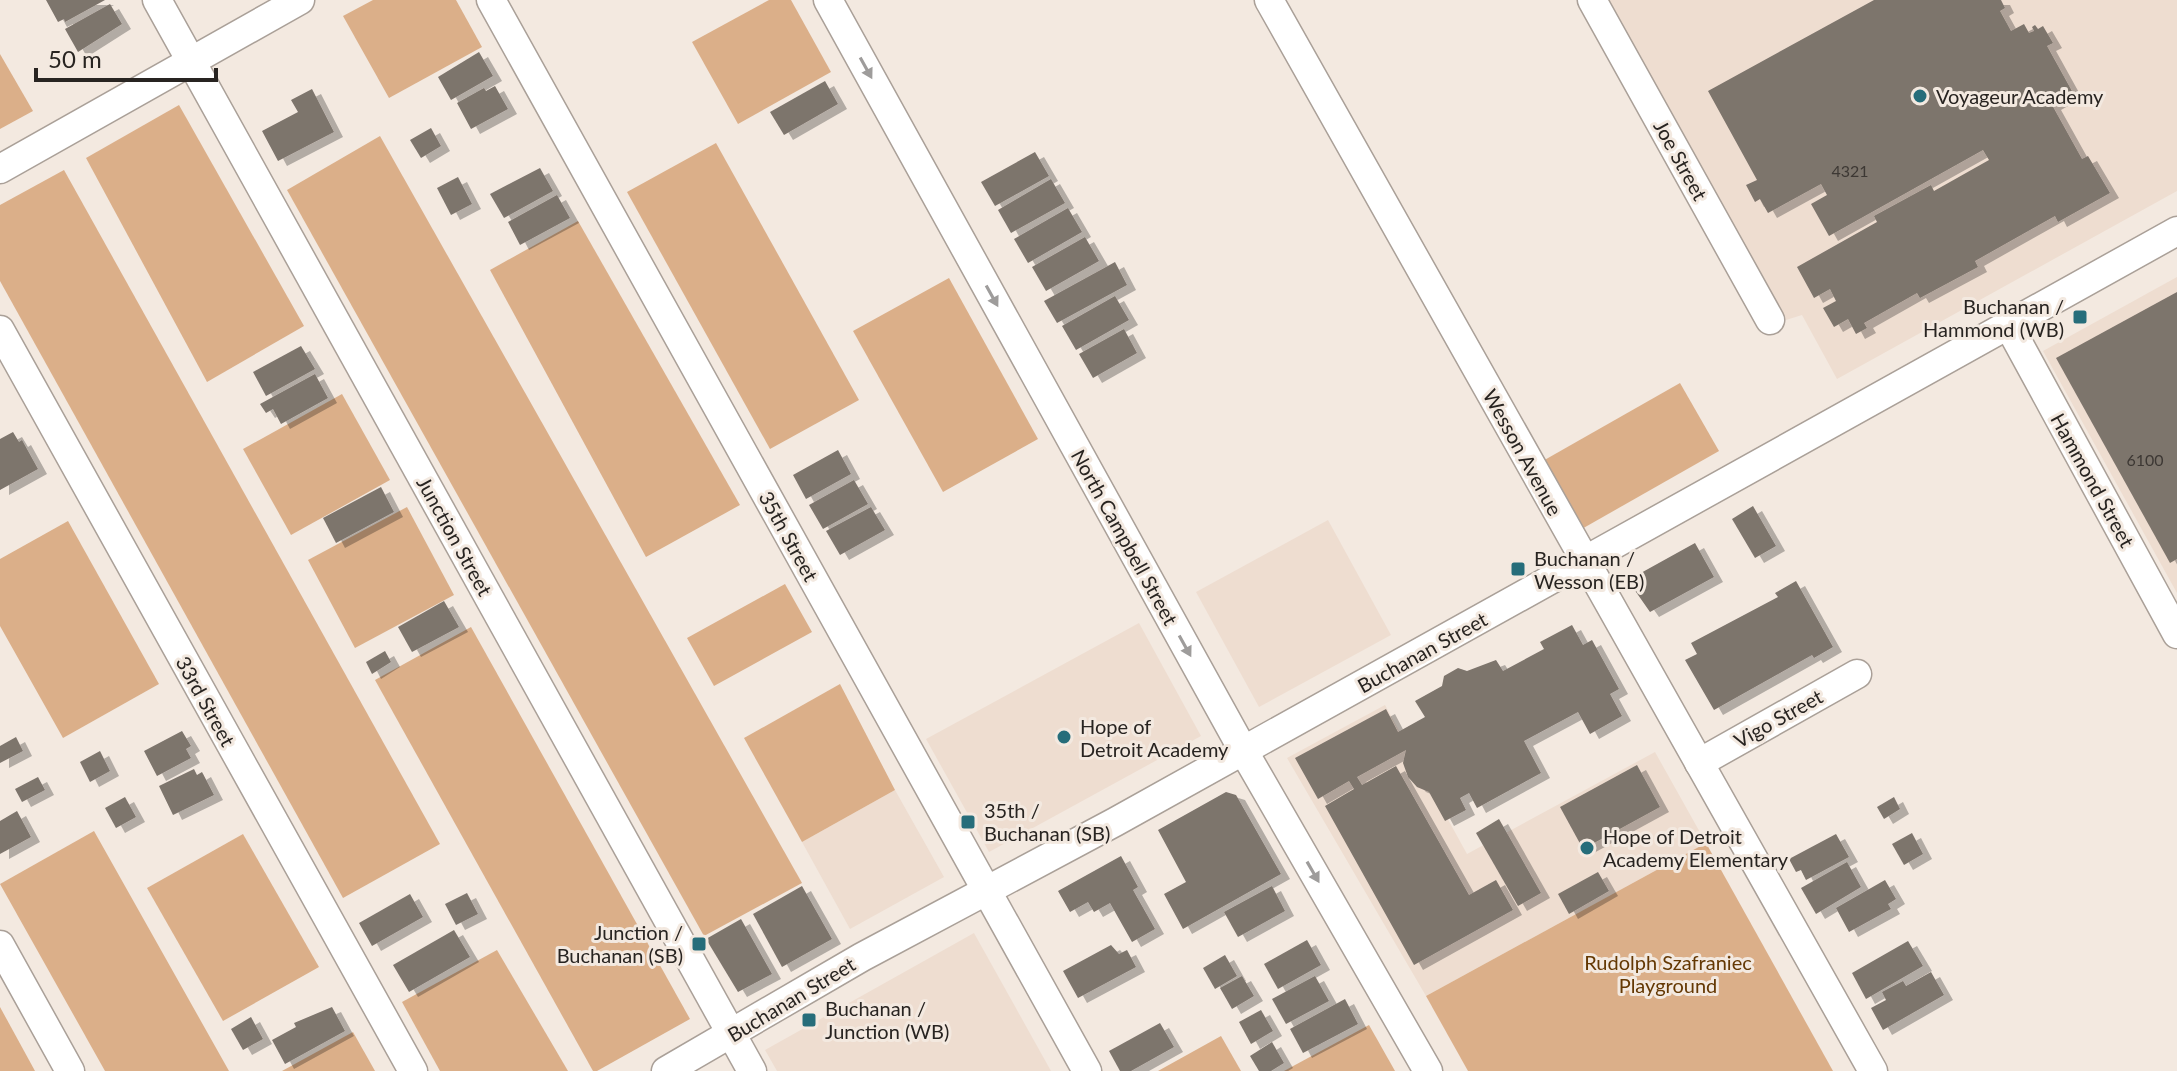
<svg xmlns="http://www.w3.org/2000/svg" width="2177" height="1071" viewBox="0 0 2177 1071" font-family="Lato,sans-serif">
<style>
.built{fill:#eeddd0}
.green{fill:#dbaf89}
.building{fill:#7d746c;filter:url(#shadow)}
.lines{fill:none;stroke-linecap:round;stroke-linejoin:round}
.street-casing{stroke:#aaa098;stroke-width:31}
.street{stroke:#fff;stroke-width:28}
.oneway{fill:#9e9c9b}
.poi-dot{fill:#266d7a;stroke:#f3e9e0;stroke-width:3}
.labels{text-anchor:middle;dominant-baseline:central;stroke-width:6;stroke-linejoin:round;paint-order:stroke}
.number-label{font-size:16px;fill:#3d3834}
.poi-label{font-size:20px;fill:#282421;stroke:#f3e9e0;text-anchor:start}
.street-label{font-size:20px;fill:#282421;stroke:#f3e9e0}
.park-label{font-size:20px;fill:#643803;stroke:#f3e9e0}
</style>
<defs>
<filter id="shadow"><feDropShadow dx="9" dy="5" stdDeviation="0" flood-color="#0004"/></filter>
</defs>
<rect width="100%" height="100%" fill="#f3e9e0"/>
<g class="built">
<path d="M1609 0H2177V191L1837 379 1802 315 1786 320Z"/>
<path d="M2177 277V593L2043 351Z"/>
<path d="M1328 520 1391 635 1259 707 1196 592Z"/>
<path d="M1139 623 1201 736 989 852 926 739Z"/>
<path d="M1385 705 1467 854 1655 752 1706 843 1426 996 1287 758Z"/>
<path d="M895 790 944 877 850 929 802 842Z"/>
<path d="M974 933 1051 1071H777L765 1050Z"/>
</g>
<g class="green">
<path d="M373 0H456L482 47 389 98 343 16Z"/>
<path d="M769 0H791L831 72 738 124 692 42Z"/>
<path d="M0 54 33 111 0 129Z"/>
<path d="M179 105 304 326 207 382 86 158Z"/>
<path d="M380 136 802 883 704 936 287 190Z"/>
<path d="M716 143 859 400 770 449 627 192Z"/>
<path d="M64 170 440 844 343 898 0 281V205Z"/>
<path d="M578 221 740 505 646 557 490 270Z"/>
<path d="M949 278 1038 439 943 492 853 331Z"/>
<path d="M1680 383 1719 451 1580 530 1541 462Z"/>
<path d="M342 394 390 480 291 535 243 449Z"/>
<path d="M407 507 454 595 355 648 308 560Z"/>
<path d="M68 521 159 684 63 738 0 626V559Z"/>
<path d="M785 584 812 632 714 686 687 638Z"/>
<path d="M471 627 690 1019 597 1071H593L375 680Z"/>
<path d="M840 684 895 790 802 842 744 738Z"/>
<path d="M94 831 229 1071H105L0 884Z"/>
<path d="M243 834 319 967 223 1021 147 888Z"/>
<path d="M1706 843 1833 1071H1468L1426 996Z"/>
<path d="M497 950 568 1071H440L402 1002Z"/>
<path d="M0 1007 35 1071H0Z"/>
<path d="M1369 1025 1395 1071H1284Z"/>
<path d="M353 1032 375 1071H282Z"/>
<path d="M1221 1036 1241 1071H1158Z"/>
</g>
<g class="building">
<path d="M46 0H105L65 22 64 19 58 22Z"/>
<path d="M1874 0H2001L2005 8 2000 11 2011 31 2024 24 2029 33 2034 31 2032 27 2035 25 2038 29 2043 26 2053 43 2047 46 2073 93 2052 105 2082 159 2088 156 2110 193 2058 222 2055 216 1975 261 1978 267 1920 298 1917 293 1864 323 1867 328 1856 334 1848 319 1834 327 1823 308 1836 301 1830 289 1814 298 1797 267 1877 222 1874 216 1931 185 1934 191 1989 160 1983 150 1829 236 1811 204 1827 195 1821 184 1768 213 1760 199 1755 202 1746 185 1757 180 1708 91Z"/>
<path d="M110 4 122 24 78 52 65 29Z"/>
<path d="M479 52 493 76 451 100 438 77Z"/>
<path d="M825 81 838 104 784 135 770 112Z"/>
<path d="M495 86 508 109 471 129 457 103 484 88 486 91Z"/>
<path d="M312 89 334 132 278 161 262 131 298 112 291 100Z"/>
<path d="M431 128 441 146 421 158 410 140Z"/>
<path d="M1035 152 1049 176 995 206 981 182Z"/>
<path d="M540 168 553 191 504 218 490 194Z"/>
<path d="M458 177 472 204 451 215 437 188Z"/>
<path d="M1051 179 1065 203 1011 233 998 210Z"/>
<path d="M557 195 570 218 520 245 508 222Z"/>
<path d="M1068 208 1082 232 1028 263 1014 239Z"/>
<path d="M1085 237 1099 261 1046 291 1032 267Z"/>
<path d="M1115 262 1127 285 1057 323 1044 301Z"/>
<path d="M2177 292V559L2170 563 2056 358Z"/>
<path d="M1115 296 1129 320 1076 350 1062 326Z"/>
<path d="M1124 329 1137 353 1093 378 1079 354Z"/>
<path d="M301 346 315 369 266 396 253 372Z"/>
<path d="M315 374 328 398 281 424 273 409 266 413 260 404Z"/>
<path d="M13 432 19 442 22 440 38 469 0 490V439Z"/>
<path d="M838 450 851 474 806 499 793 475Z"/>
<path d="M854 480 868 504 823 529 809 505Z"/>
<path d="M381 487 394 512 336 543 323 518Z"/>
<path d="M1753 506 1776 546 1755 558 1732 519Z"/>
<path d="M871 507 885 530 840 555 826 531Z"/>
<path d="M1695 543 1714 577 1650 612 1629 582 1631 574H1639Z"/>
<path d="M1796 581 1833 647 1814 658 1812 655 1714 710 1685 660 1697 654 1691 643 1778 597 1775 593Z"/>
<path d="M444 601 459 627 412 652 398 627Z"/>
<path d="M1572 625 1583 645 1592 640 1619 689 1610 694 1622 716 1590 734 1578 712 1524 741 1541 773 1477 808 1469 793 1460 798 1466 810 1445 821 1429 792 1417 787 1408 777 1403 763 1406 750 1357 777 1362 785 1396 766 1469 895 1496 880 1513 910 1414 965 1325 806 1354 789 1349 781 1318 799 1295 758 1386 709 1398 732 1425 717 1415 701 1442 686 1444 676 1458 668 1467 671 1496 660 1503 671 1544 649 1540 642Z"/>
<path d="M385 651 391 662 372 674 366 662Z"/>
<path d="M182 731 191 746 186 749 191 758 157 776 144 751Z"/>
<path d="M16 737 23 751 0 763V746Z"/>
<path d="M100 751 110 771 90 782 80 762Z"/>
<path d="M1637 765 1660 807 1583 849 1560 807Z"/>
<path d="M194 769 197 775 202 772 214 795 173 815 159 786Z"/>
<path d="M38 777 45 790 22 802 15 789Z"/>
<path d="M1226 792 1236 795 1281 874 1183 929 1164 894 1186 882 1158 830Z"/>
<path d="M125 797 136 817 116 828 105 808Z"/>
<path d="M1894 797 1900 809 1884 819 1877 807Z"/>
<path d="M17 811 31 837 0 854V821Z"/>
<path d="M1499 819 1541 893 1518 906 1476 833Z"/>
<path d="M1912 833 1923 854 1904 865 1892 844Z"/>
<path d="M1836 834 1849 857 1806 880 1801 870 1796 872 1789 859Z"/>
<path d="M1121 856 1138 887 1133 890 1155 929 1132 942 1110 903 1094 912 1088 902 1070 912 1058 891Z"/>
<path d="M1847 862 1861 887 1816 914 1801 888Z"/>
<path d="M1598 872 1609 891 1569 914 1558 894Z"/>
<path d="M1885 880 1896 899 1888 904 1891 909 1849 932 1836 908Z"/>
<path d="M802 886 832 939 782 967 753 914Z"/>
<path d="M1272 886 1285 911 1238 937 1224 912Z"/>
<path d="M467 893 478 914 456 925 445 904Z"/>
<path d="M410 894 423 917 372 946 359 923Z"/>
<path d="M741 919 772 974 738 992 706 939Z"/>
<path d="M454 930 470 957 409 992 393 965Z"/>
<path d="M1307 940 1321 965 1278 989 1264 964Z"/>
<path d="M1908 941 1923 966 1866 999 1852 973Z"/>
<path d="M1111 945 1119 954 1127 950 1136 967 1078 998 1063 971Z"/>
<path d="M1225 955 1237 976 1215 989 1203 968Z"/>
<path d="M1931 972 1944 995 1883 1030 1871 1008 1886 1000 1882 992 1903 981 1906 986Z"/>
<path d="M1242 976 1254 996 1232 1009 1220 988Z"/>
<path d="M1315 976 1329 1001 1286 1024 1272 999Z"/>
<path d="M1345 999 1358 1024 1303 1053 1290 1029Z"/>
<path d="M332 1007 345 1031 285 1064 272 1040 296 1027 294 1023Z"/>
<path d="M1261 1010 1273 1031 1251 1044 1239 1022Z"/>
<path d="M251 1017 263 1039 243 1050 231 1029Z"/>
<path d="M1160 1023 1174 1047 1131 1071H1120L1109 1051Z"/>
<path d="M1272 1042 1284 1063 1271 1071H1259L1250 1056Z"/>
</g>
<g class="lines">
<g class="street-casing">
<g id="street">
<path d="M157 0 752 1071"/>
<path d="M491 0 1087 1071"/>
<path d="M828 0 1243 750 1428 1071"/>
<path d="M1269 0 1873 1071"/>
<path d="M1592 0 1770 320"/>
<path d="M0 169 300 0"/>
<path d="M2009 326 2177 634"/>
<path d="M0 330 413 1071"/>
<path d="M1699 763 1857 674"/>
<path d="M0 945 70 1071"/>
<path d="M666 1071 862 957 1115 822 2177 231"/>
</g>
</g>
<use href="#street" class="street"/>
</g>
<defs><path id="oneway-solid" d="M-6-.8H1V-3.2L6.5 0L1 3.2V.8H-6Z" transform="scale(2)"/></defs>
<g class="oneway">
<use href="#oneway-solid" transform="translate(866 68) rotate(61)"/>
<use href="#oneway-solid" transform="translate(992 296) rotate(61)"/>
<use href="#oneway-solid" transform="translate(1185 646) rotate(61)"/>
<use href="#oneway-solid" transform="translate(1313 872) rotate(60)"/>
</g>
<g class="poi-dot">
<circle cx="1920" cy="96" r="8"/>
<rect x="2072" y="309" width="16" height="16" rx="4"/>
<rect x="1510" y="561" width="16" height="16" rx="4"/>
<circle cx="1064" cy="737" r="8"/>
<rect x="960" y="814" width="16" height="16" rx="4"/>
<circle cx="1587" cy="848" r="8"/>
<rect x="691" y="936" width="16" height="16" rx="4"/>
<rect x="801" y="1012" width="16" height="16" rx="4"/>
</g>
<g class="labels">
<g class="number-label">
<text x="1850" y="170">4321</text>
<text x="2145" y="459">6100</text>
</g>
<g class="poi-label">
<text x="1936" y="96">Voyageur Academy</text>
<text x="2064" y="306" text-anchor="end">Buchanan /<tspan x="2064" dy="23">Hammond (WB)</tspan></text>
<text x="1534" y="558">Buchanan /<tspan x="1534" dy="23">Wesson (EB)</tspan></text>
<text x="1080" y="726">Hope of<tspan x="1080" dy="23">Detroit Academy</tspan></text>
<text x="984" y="810">35th /<tspan x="984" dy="23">Buchanan (SB)</tspan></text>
<text x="1603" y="836">Hope of Detroit<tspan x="1603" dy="23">Academy Elementary</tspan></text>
<text x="683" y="932" text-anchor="end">Junction /<tspan x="683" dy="23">Buchanan (SB)</tspan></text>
<text x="825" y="1008">Buchanan /<tspan x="825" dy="23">Junction (WB)</tspan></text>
</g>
<g class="street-label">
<text transform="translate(1681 160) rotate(61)">Joe Street</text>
<text transform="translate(1523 452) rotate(61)">Wesson Avenue</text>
<text transform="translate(2093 480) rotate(61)">Hammond Street</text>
<text transform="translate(455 536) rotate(61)">Junction Street</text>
<text transform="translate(789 536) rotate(61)">35th Street</text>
<text transform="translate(1125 537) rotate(61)">North Campbell Street</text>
<text transform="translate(1422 652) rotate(-29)">Buchanan Street</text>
<text transform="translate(206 701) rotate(61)">33rd Street</text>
<text transform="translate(1778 718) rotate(-29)">Vigo Street</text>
<text transform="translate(791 999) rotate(-31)">Buchanan Street</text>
</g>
<g class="park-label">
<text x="1668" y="962">Rudolph Szafraniec<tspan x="1668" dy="23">Playground</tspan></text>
</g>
</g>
<path d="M36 68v12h180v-12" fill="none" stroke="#282421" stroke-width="4"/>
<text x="48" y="68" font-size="24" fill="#282421" stroke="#f3e9e0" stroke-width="6" paint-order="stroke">50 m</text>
</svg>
